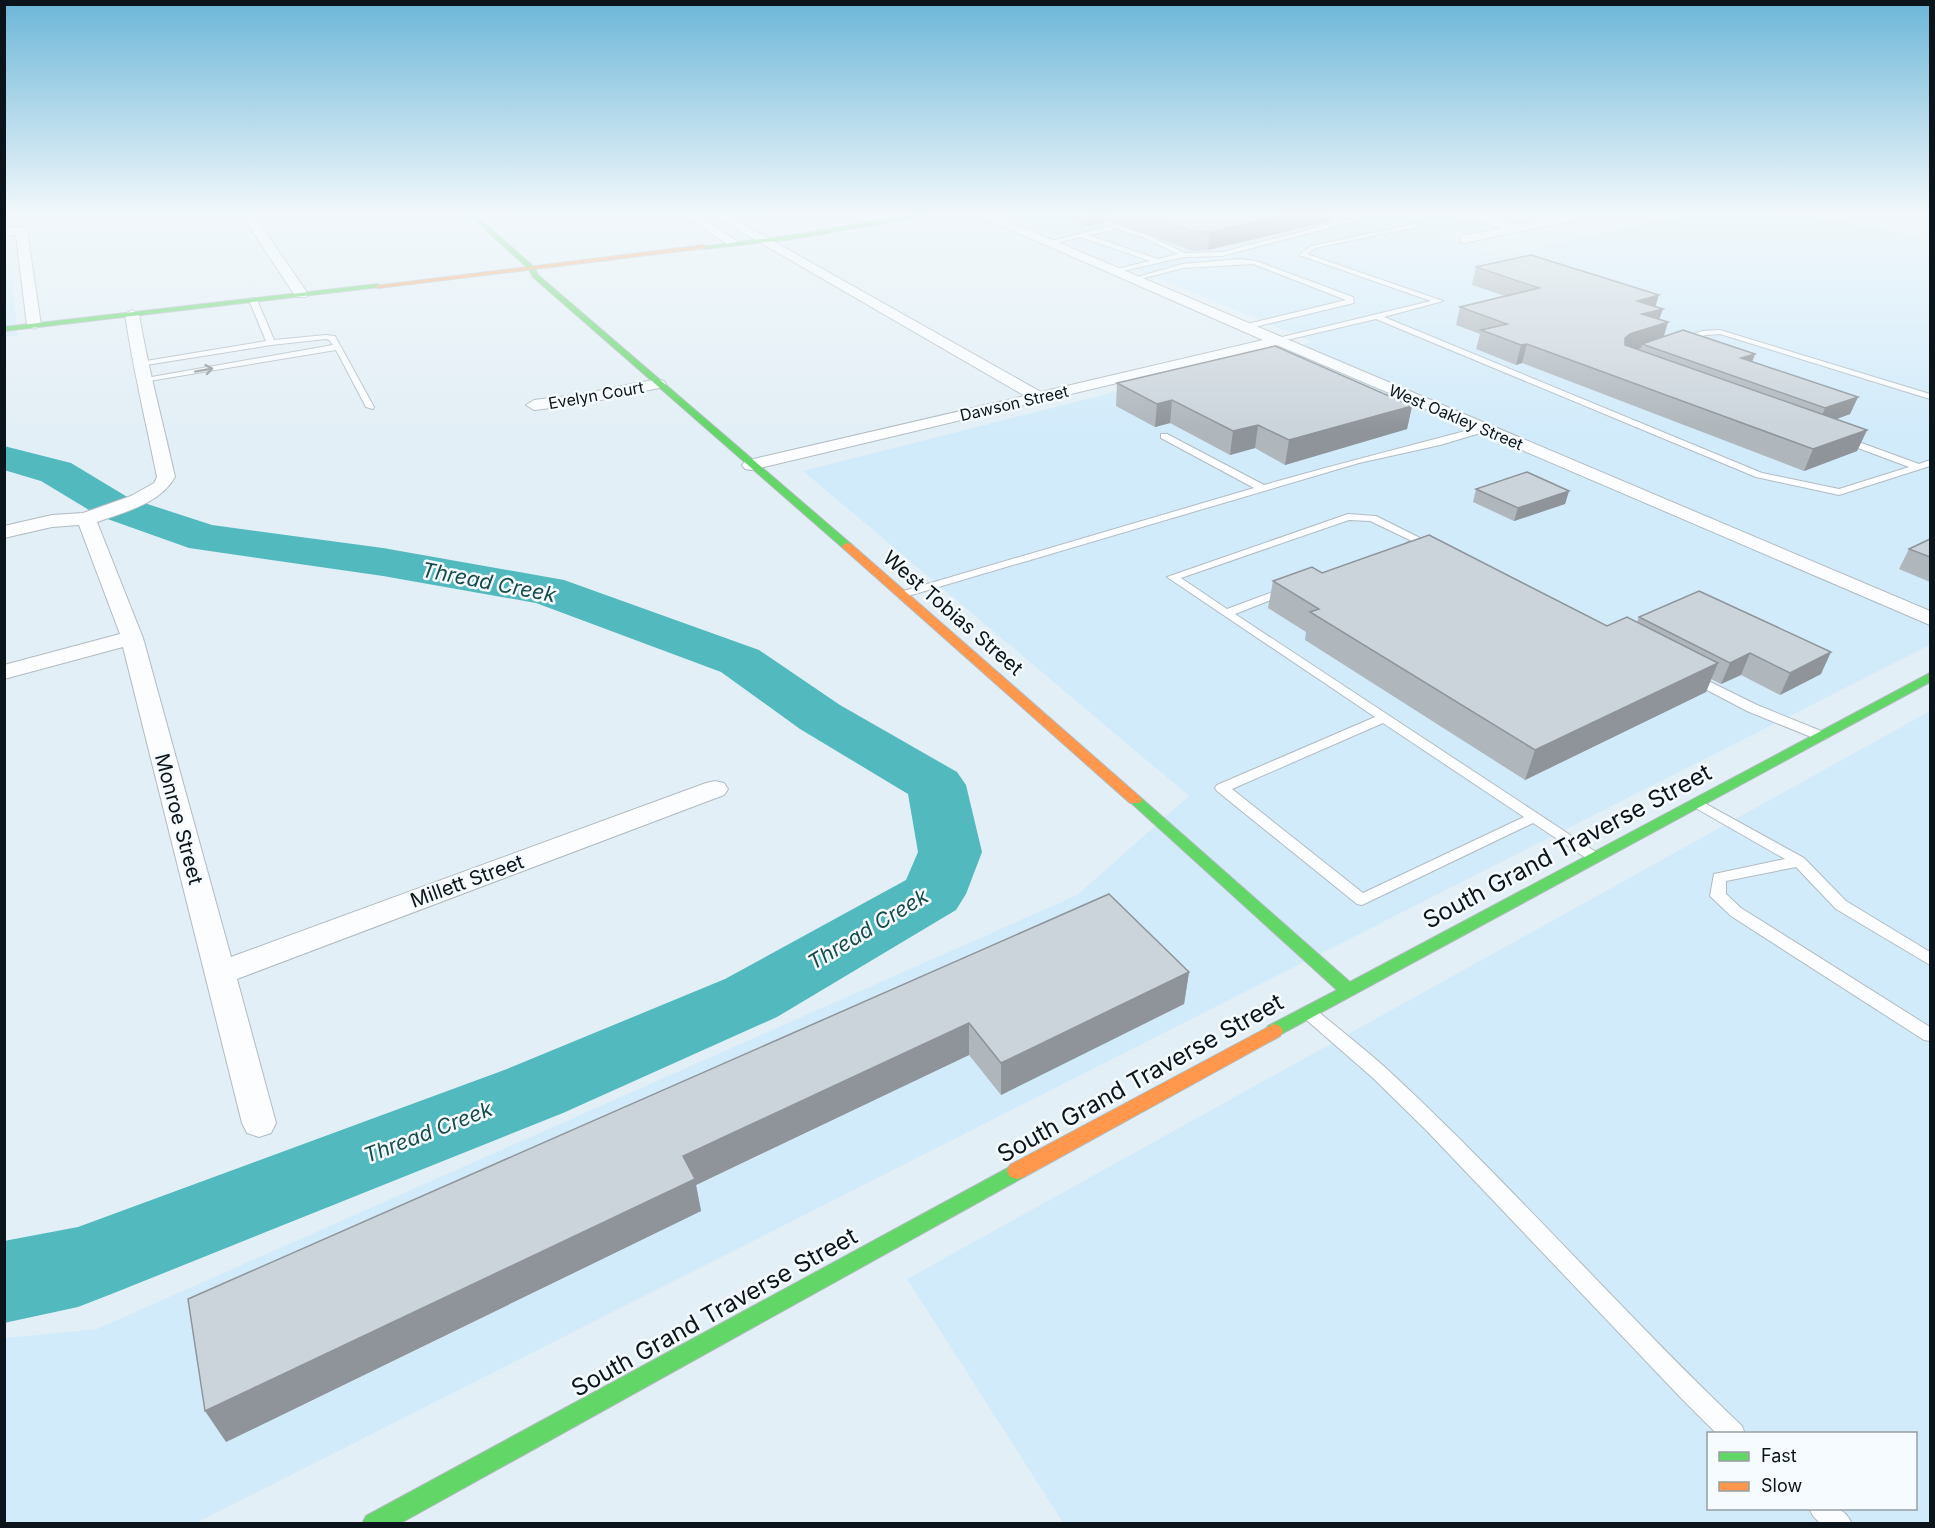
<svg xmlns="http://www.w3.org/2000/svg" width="1935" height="1528" viewBox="0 0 1935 1528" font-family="Inter,sans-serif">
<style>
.built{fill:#d2ebfa;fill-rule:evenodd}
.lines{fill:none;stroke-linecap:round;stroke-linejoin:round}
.river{fill:#52babf;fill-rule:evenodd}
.lane-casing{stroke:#b1bbc1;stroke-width:2}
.street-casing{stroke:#b1bbc1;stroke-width:2}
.fast-casing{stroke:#b1bbc1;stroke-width:2}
.slow-casing{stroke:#b1bbc1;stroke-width:2}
.lane{fill:#fbfdfe;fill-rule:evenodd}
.street{fill:#fbfdfe;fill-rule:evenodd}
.fast{fill:#63d668;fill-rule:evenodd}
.slow{fill:#ff974d;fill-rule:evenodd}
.wall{fill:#afb6bc}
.shaded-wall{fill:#8e9499}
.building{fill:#cbd4db;stroke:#8e9499;stroke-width:1.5}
.oneway{stroke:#8f9497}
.labels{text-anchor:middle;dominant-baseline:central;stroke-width:5;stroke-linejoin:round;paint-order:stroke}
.far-street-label{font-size:16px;fill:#0b141a;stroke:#f5fbfe}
.street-label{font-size:20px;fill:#0b141a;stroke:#f5fbfe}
.water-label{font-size:21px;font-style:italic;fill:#154b4c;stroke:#f5fbfe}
.near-street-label{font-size:24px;fill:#0b141a;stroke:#f5fbfe}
</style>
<rect width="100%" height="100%" fill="#e3eff6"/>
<g class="built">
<path d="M1002 214H1445L1486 225 1435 235 1500 256 1690 214H1803L1916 237 1930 246V645L196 1523 5 1524V1338L97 1329 1077 895 1189 796 803 471 1313 342Z"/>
<path d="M4 263H12L17 336 5 337Z"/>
<path d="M1930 711V1523H1059L1062 1521 907 1279ZM1708 1434H1916V1508H1708Z"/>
</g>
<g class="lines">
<path class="river" d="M4 446 71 463 129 498 212 525 383 548 564 580 759 650 840 705 957 772 966 785 982 852 966 894 956 910 777 1017 563 1113 109 1295 78 1307 4 1323V1241L78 1227 507 1069 725 979 906 880 918 852 908 794 800 729 721 672 536 603 383 576 189 548 99 516 41 481 4 470Z"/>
<g class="lane-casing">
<g id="lane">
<path d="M1348 214 1356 215 1355 221 1222 256 1184 257 1114 273 1112 270 1150 261 1081 237 1047 245 1044 243 1115 225 1147 235 1185 253 1222 252 1350 219ZM1115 229 1143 237 1178 254 1158 259 1088 235Z"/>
<path d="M1419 223 1421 226 1315 248 1307 254 1443 301 1384 317 1762 473 1839 489 1909 467 1842 442 1840 440 1845 437 1919 464 1930 460V466L1839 495 1756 477 1376 319 1274 343V339L1431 301 1299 255 1311 246Z"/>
<path d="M1240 259 1256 261 1353 297 1354 303 1246 329H1243V325L1346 300 1253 264 1183 268 1133 281 1130 279 1183 264Z"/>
<path d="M253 298 257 300 274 340 326 335 335 336 374 407 373 409 366 407 336 350 143 382 142 380 146 378 333 345 329 340 326 339 271 345 140 366 136 364 140 362 266 341 249 300Z"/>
<path d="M1720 330 1930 394V399L1720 334 1706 335 1680 343 1676 341 1702 331Z"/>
<path d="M1484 426 1487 427V431L1440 445 1359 463 908 596H900L898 594 900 592 1254 488 1161 438V434H1167L1264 485C1337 464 1410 446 1484 426Z"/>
<path d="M1348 514 1376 516 1426 541 1414 547H1406V543L1412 541 1370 521 1349 520 1181 578 1227 609 1281 589H1289V593L1235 614 1599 854 1601 857 1599 860H1589L1533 823 1362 905 1357 904 1217 791 1215 788 1217 785 1375 717 1167 577ZM1383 723 1524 817 1363 893 1232 789Z"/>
<path d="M1692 673 1757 705 1826 733 1828 736 1826 739H1816L1747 711 1688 680 1686 677Z"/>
<path d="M1697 799 1804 858 1846 901 1930 952V965L1836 909 1796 867 1726 881V894L1741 908 1930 1027V1041L1924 1040 1731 916 1710 896 1714 874 1785 859 1692 806 1690 803Z"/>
<path d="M1309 1007 1315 1009C1339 1029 1365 1049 1388 1070 1511 1184 1621 1311 1742 1426L1745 1434H1717L1682 1399 1427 1131 1373 1078 1303 1017 1301 1013 1303 1009Z"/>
<path d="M1809 1508C1828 1508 1843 1503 1852 1524H1821L1813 1516Z"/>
</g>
</g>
<g class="street-casing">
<g id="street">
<path d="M241 214H253L308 294 306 297H296Z"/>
<path d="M682 214H696L737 241 731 245 727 244Z"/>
<path d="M711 214H725L1041 392 1263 340 975 214H991L1930 611V625L1277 345 751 470 745 469 742 465 745 461 1025 396Z"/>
<path d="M1459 214H1477L1516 225 1572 214H1595L1589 217 1465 243 1461 242V236L1501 228Z"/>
<path d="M21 227 27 231 41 325 34 329 27 325 16 235 4 236V228Z"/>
<path d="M132 310 139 314C148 369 163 422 175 477 160 504 124 512 97 522L143 638 231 957 706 783 715 781 724 783 728 789 724 795 237 979 276 1123 271 1133 259 1137 247 1133 242 1123 123 647 4 679V665L120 634 79 525 52 527 4 538V526L52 515 83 513 131 496 154 483 157 477C146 422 133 369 125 314Z"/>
<path d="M658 379 664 381 666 384 664 387 576 405 534 410 526 405 534 400 576 395Z"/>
</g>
</g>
<g class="fast-casing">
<g id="fast">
<path d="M468 214H474L534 267 538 275 851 544V548H843L533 277 529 269Z"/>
<path d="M919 214H932L794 239 704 249 701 247 794 235Z"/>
<path d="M378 284 380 287 4 331V327Z"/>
<path d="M1930 673V682L1274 1038 1268 1036 1265 1031 1268 1026 1337 990 1128 800 1135 796 1140 797 1350 982Z"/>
<path d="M1017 1163 1024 1165 1027 1171 1024 1177 399 1524H362L366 1516Z"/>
</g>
</g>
<g class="slow-casing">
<g id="slow">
<path d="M704 245 706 248 378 288 375 286Z"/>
<path d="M847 543 851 544 1140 797 1142 800 1140 803H1130L843 548 842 546Z"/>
<path d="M1274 1024 1280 1026 1283 1031 1280 1036 1024 1177 1017 1179 1010 1177 1007 1171 1010 1165Z"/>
</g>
</g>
<use href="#lane" class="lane"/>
<use href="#street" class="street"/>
<use href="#fast" class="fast"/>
<use href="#slow" class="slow"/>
</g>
<g class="wall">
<path d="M1052 214H1332L1331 221 1208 250 1193 251 1116 223 1106 222 1087 226Z"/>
<path d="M1476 267 1655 306 1659 319 1668 322 1664 337 1752 362 1858 397 1850 414 1836 419 1867 430 1857 451 1804 471 1522 363 1516 365 1476 349 1480 334 1456 325 1460 307 1505 296 1472 285Z"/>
<path d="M1117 383 1412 406 1407 429 1285 465 1255 448 1230 455 1170 423 1155 427 1116 406Z"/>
<path d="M1476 489 1569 491 1565 504 1514 521 1473 502Z"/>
<path d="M1930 539V582L1899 569 1909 549Z"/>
<path d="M1322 573 1607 626 1637 622 1639 617 1821 674 1780 695 1741 675 1721 684 1711 679 1706 692 1525 780 1305 640 1306 632 1268 608 1273 581Z"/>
<path d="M1109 894 1189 972 1184 1004 1001 1095 969 1055 696 1185 701 1211 226 1442Z"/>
</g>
<g class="shaded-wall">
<path d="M1088 214H1107L1106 222 1087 226Z"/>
<path d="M1289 214H1332L1331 221 1208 250 1210 232Z"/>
<path d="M1659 295 1654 311 1663 309 1657 326 1668 322 1662 341 1642 344 1641 348 1625 353V338L1630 334 1637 301Z"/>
<path d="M1527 344 1522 363 1516 365 1521 345Z"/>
<path d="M1755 354 1749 371 1741 358Z"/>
<path d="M1858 397 1850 414 1818 426 1825 408Z"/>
<path d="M1172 400 1170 423 1155 427 1157 404Z"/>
<path d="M1412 406 1407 429 1285 465 1289 440Z"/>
<path d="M1258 425 1255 448 1230 455 1233 431Z"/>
<path d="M1867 430 1857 451 1804 471 1813 449Z"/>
<path d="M1569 491 1565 504 1514 521 1518 508Z"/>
<path d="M1831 652 1821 674 1780 695 1790 673Z"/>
<path d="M1750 653 1741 675 1721 684 1730 663Z"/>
<path d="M1718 663 1706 692 1525 780 1535 750Z"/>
<path d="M1189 972 1184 1004 1001 1095V1063Z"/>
<path d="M969 1023V1055L696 1185 701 1211 226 1442 205 1411 683 1156Z"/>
</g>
<g class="building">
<path d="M1141 214H1289L1210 232H1195Z"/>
<path d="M1531 255 1659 295 1637 301 1663 309 1642 314 1668 322 1630 334 1625 338V345L1867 430 1813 449 1527 344 1521 345 1481 330 1507 324 1460 307 1539 288 1476 267Z"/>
<path d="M1683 330 1755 354 1741 358 1858 397 1825 408 1642 344Z"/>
<path d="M1275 346 1412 406 1289 440 1258 425 1233 431 1172 400 1157 404 1117 383Z"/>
<path d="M1527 472 1569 491 1518 508 1476 489Z"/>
<path d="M1429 535 1607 626 1627 617 1718 663 1535 750 1310 612 1319 609 1273 581 1312 567 1322 573Z"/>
<path d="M1930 539V557L1909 549Z"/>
<path d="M1699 591 1831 652 1790 673 1750 653 1730 663 1639 617Z"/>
<path d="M1109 894 1189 972 1001 1063 969 1023 683 1156 695 1179 205 1411 188 1299Z"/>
</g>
<defs><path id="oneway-shaft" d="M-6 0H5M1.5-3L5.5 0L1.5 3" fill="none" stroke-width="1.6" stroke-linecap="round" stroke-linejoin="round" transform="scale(1.5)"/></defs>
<use class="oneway" href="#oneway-shaft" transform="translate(204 370) rotate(-10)"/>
<linearGradient id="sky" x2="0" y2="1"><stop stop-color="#6cb6d8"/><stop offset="0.5" stop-color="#f2f8fb"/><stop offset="1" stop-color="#f2f8fb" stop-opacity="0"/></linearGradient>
<rect width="1935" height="428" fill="url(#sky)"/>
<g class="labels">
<g class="far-street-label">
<text transform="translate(596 395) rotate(-10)">Evelyn Court</text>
<text transform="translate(1014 403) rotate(-13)">Dawson Street</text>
<text transform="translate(1456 417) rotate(23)">West Oakley Street</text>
</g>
<g class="street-label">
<text transform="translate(953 613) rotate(41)">West Tobias Street</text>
<text transform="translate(179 819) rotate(75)">Monroe Street</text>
<text transform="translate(467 881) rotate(-20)">Millett Street</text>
</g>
<g class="water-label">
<text transform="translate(489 582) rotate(11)">Thread Creek</text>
<text transform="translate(868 929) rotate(-31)">Thread Creek</text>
<text transform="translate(428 1132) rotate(-21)">Thread Creek</text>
</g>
<g class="near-street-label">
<text transform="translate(1567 846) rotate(-28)">South Grand Traverse Street</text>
<text transform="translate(1140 1078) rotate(-29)">South Grand Traverse Street</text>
<text transform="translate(714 1312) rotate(-29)">South Grand Traverse Street</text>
</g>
</g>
<rect width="1935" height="1528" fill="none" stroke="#0b141a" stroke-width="12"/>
<rect x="1707" y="1432" width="210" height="78" fill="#f5fbfe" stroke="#979fa3" stroke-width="1.5"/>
<rect x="1719" y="1452" width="30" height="9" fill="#63d668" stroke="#979fa3" stroke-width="1.5"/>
<text x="1761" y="1462" font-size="18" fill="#0b141a">Fast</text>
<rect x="1719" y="1482" width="30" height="9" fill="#ff974d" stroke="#979fa3" stroke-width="1.5"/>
<text x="1761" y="1492" font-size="18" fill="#0b141a">Slow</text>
</svg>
